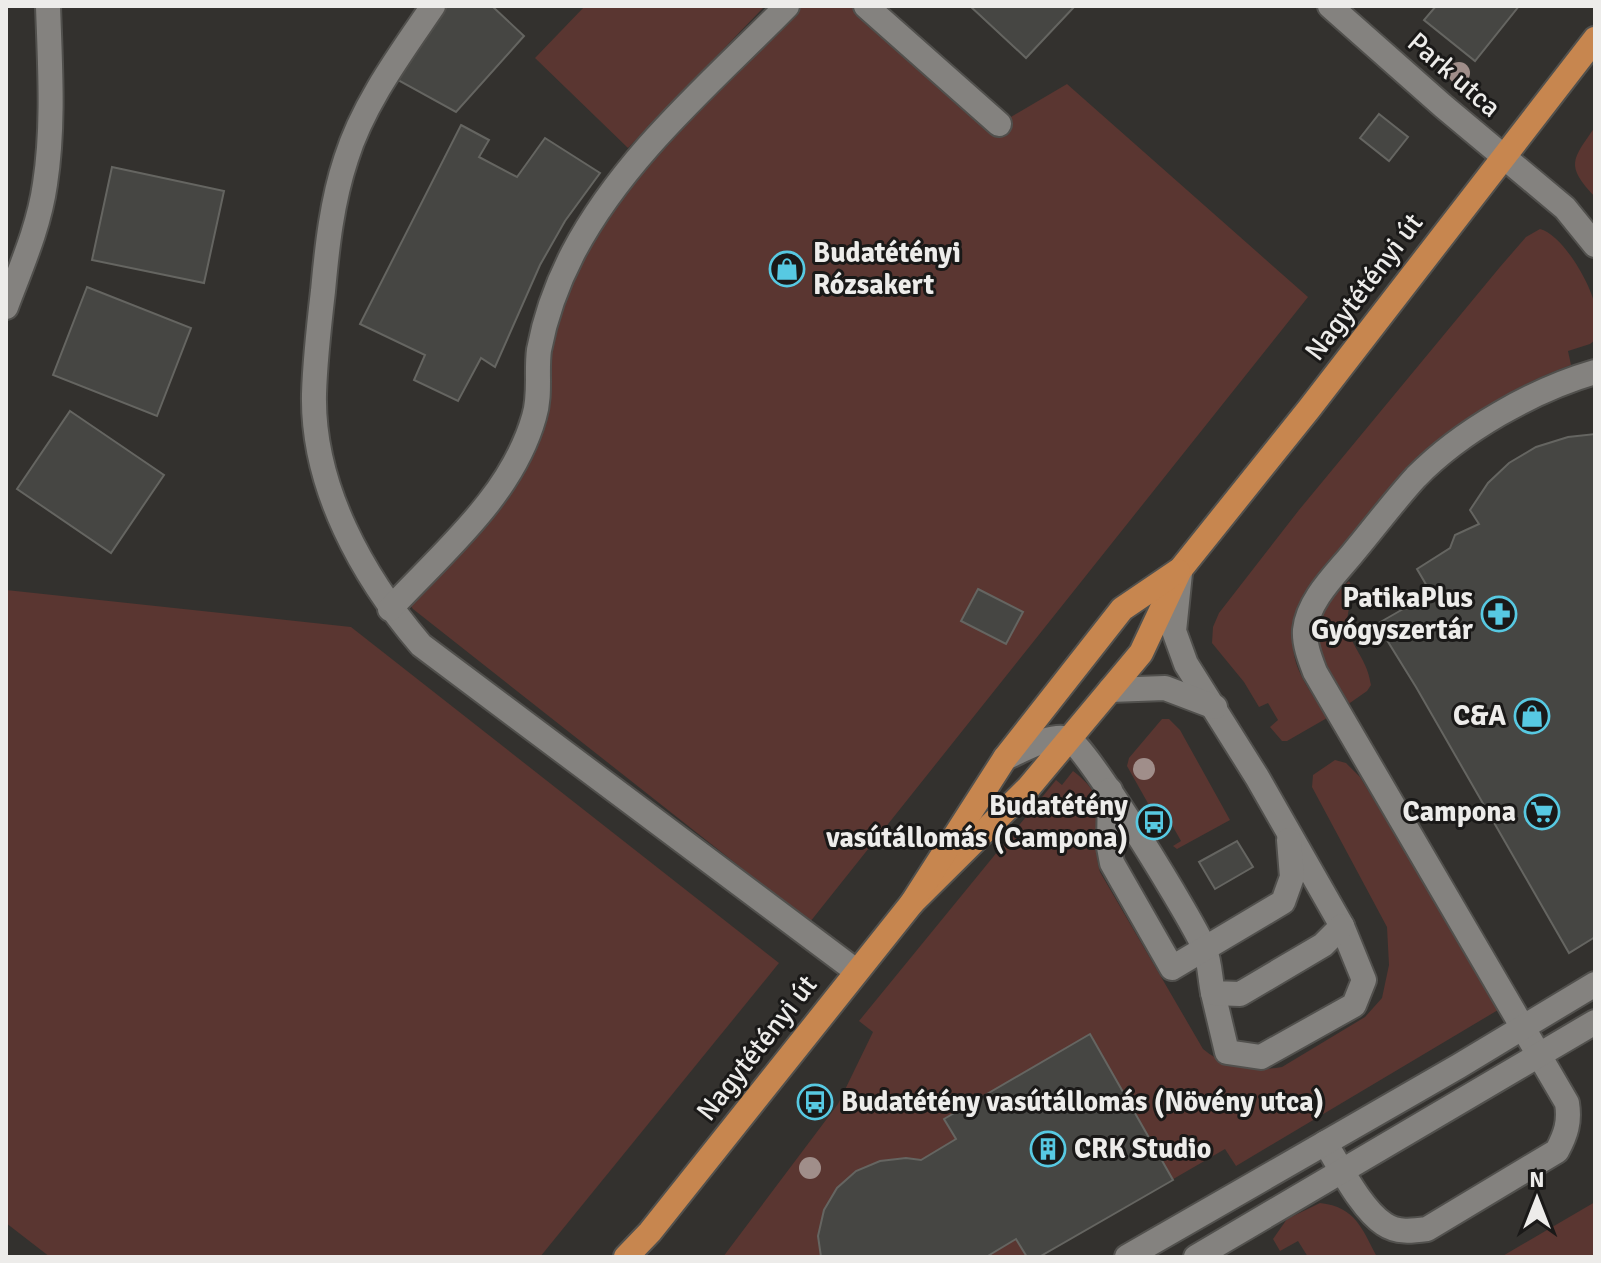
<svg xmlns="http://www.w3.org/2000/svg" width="1601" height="1263" viewBox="0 0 1601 1263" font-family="Signika,sans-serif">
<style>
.green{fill:#5a3631}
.building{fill:#464643;stroke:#656561;stroke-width:2}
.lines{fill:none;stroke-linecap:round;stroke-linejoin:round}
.minor-casing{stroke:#51504d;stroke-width:28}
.major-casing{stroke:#51504d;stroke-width:28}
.minor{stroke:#84827f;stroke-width:24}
.major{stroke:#c7864f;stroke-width:24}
.tree{fill:#a08e8a}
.labels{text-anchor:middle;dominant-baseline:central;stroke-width:6;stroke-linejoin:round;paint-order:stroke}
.street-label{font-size:28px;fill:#edecea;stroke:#1a1918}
.poi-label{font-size:28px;font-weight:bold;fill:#edecea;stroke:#1a1918;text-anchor:end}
</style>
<rect width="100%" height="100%" fill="#33312e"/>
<g class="green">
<path d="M585 6H765L628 148 535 58Z"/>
<path d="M787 6H866L999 124 1067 84 1308 297 810 922 413 609 403 595 517 460 539 351 600 205Z"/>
<path d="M1595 127V197C1565 165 1572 160 1595 127Z"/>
<path d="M1540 229C1562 234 1592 285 1595 307 1597 317 1595 329 1595 340L1590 344 1568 351 1571 365C1516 384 1444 428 1405 471 1366 515 1334 567 1298 614 1283 660 1304 680 1327 718L1287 741H1282L1270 727 1278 720 1268 703 1259 707 1244 682 1212 643 1213 627 1219 613 1299 510 1500 267 1526 237Z"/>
<path d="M1349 581 1355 592C1333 639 1366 647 1371 685L1367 691 1347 705C1316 653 1297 629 1349 581Z"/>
<path d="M6 590 351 627 779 963 540 1257H50L6 1223Z"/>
<path d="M1162 719H1169L1180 730 1230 820 1177 849 1173 846 1181 841 1172 825 1163 830 1127 766 1129 758Z"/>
<path d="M1335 760 1346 763 1360 777 1497 1003 1498 1010 1236 1166 1225 1149 1039 1257H723L838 1104 873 1032 859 1021 1056 780 1062 785 1073 771C1121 808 1086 824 1100 872L1203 1049C1226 1068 1252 1072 1282 1067L1365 1017 1382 998 1389 965 1387 927 1312 787 1313 775Z"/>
<path d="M1595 1202V1257H1501Z"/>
<path d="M1320 1203C1356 1207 1362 1229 1377 1257H1308L1298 1241 1280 1251 1273 1239 1287 1219Z"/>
</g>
<g class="building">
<path d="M447 6H492L524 36 456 112 396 79Z"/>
<path d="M970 6H1075L1026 58Z"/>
<path d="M1436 6H1519L1475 61 1424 20Z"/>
<path d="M1379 114 1408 137 1389 161 1360 138Z"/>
<path d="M461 125 489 140 479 157 517 177 545 138 600 173 565 221 540 265 495 367 481 358 458 401 414 380 425 355 360 324Z"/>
<path d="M112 167 224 191 204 283 92 260Z"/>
<path d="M87 287 191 328 157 416 53 375Z"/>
<path d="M70 411 164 475 111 553 17 489Z"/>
<path d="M1595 434V937L1569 953 1416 687 1377 624 1431 593 1417 569 1450 548 1455 535 1479 524 1470 510 1488 483 1509 463 1536 447 1568 437Z"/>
<path d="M978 589 1023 612 1006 644 961 621Z"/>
<path d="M1237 841 1253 867 1215 889 1199 862Z"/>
<path d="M1090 1034 1173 1180 1039 1257H1027L1016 1239 986 1257H821L818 1236 824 1210 837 1188 856 1171 880 1161 906 1158 921 1160 956 1139 944 1119Z"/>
</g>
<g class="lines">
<g class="minor-casing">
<g id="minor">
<path d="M433 6C401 53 363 104 346 159 332 201 327 247 323 291 319 325 315 359 314 394 312 487 363 577 421 645L856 971"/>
<path d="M866 6 999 124"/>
<path d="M1330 6 1443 106 1565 208 1595 245"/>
<path d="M6 307C21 267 39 227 45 184 54 126 50 65 48 6"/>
<path d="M1180 573 1174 631 1186 664 1257 777 1342 926 1364 980 1354 1005 1261 1057 1227 1052 1213 993"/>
<path d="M390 609C444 551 512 495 534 417 541 395 536 372 539 350 545 318 558 282 573 253 624 156 711 83 787 6"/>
<path d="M1110 690 1165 688 1215 707"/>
<path d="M1005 758C1022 751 1050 733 1069 739 1085 744 1197 927 1205 950 1210 963 1210 979 1213 993L1240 994 1323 945 1342 926"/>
<path d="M1110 790 1109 847 1112 863 1172 968 1283 902 1292 877 1289 840"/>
<path d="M1325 1143C1340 1166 1361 1209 1384 1224 1397 1233 1412 1231 1427 1229L1557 1151C1566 1134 1570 1122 1567 1103L1315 672C1310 659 1304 644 1305 630 1308 600 1336 574 1353 553 1374 528 1394 501 1416 477 1461 431 1533 390 1595 372"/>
<path d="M1127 1257 1459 1066 1595 984"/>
<path d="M1196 1257 1595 1022"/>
</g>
</g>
<g class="major-casing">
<g id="major">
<path d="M912 903 1029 787 1141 653 1180 570 1309 409 1595 39"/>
<path d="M626 1257 650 1232 912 903 1005 758 1122 609 1178 571"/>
</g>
</g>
<use href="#minor" class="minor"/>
<use href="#major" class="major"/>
</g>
<g class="tree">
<circle cx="1459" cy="73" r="11"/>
<circle cx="1144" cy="769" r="11"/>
<circle cx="810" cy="1168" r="11"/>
</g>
<defs>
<g id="shop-ring" transform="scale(1.8)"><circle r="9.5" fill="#1a1918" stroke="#57c9e2" stroke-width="1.5"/><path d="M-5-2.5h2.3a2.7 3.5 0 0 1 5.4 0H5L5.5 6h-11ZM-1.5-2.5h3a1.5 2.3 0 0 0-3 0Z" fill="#57c9e2"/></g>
<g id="pharmacy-ring" transform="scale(1.8)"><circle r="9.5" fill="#1a1918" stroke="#57c9e2" stroke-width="1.5"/><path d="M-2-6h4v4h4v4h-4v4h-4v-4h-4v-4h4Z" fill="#57c9e2"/></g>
<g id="supermarket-ring" transform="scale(1.8)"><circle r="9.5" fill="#1a1918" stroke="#57c9e2" stroke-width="1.5"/><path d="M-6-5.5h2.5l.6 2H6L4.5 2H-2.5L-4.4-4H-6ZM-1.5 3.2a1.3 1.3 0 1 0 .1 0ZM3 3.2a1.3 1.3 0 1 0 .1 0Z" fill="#57c9e2"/></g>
<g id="bus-ring" transform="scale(1.8)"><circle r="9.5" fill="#1a1918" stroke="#57c9e2" stroke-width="1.5"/><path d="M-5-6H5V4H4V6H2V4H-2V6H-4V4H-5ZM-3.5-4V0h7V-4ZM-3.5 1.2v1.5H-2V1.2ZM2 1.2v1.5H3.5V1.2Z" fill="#57c9e2"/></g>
<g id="building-ring" transform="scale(1.8)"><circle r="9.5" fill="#1a1918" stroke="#57c9e2" stroke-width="1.5"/><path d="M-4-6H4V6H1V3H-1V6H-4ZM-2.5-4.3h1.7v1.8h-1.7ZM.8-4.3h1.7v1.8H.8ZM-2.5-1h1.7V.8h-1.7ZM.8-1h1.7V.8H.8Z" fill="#57c9e2"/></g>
</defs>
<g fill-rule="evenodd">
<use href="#shop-ring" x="787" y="269"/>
<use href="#pharmacy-ring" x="1499" y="614"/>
<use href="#shop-ring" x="1532" y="716"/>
<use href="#supermarket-ring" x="1542" y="812"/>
<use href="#bus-ring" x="1154" y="822"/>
<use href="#bus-ring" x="815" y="1102"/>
<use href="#building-ring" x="1048" y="1149"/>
</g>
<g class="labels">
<g class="street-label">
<text transform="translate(1454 75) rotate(41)">Park utca</text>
<text transform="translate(1364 287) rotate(-53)">Nagytétényi út</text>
<text transform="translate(757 1048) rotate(-52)">Nagytétényi út</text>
</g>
<g class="poi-label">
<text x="813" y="253" text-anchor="start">Budatétényi<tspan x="813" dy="32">Rózsakert</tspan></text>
<text x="1473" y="598">PatikaPlus<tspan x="1473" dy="32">Gyógyszertár</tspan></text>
<text x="1506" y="716">C&amp;A</text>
<text x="1128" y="806">Budatétény<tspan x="1128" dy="32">vasútállomás (Campona)</tspan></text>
<text x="1516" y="812">Campona</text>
<text x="841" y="1102" text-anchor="start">Budatétény vasútállomás (Növény utca)</text>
<text x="1074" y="1149" text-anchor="start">CRK Studio</text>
</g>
</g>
<rect width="1601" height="1263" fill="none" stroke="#edecea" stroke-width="16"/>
<g transform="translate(1537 1199)" stroke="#1a1918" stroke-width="6" paint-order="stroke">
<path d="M0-6L14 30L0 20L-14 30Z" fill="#edecea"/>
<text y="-12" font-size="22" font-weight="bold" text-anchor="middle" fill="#edecea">N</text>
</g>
</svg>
